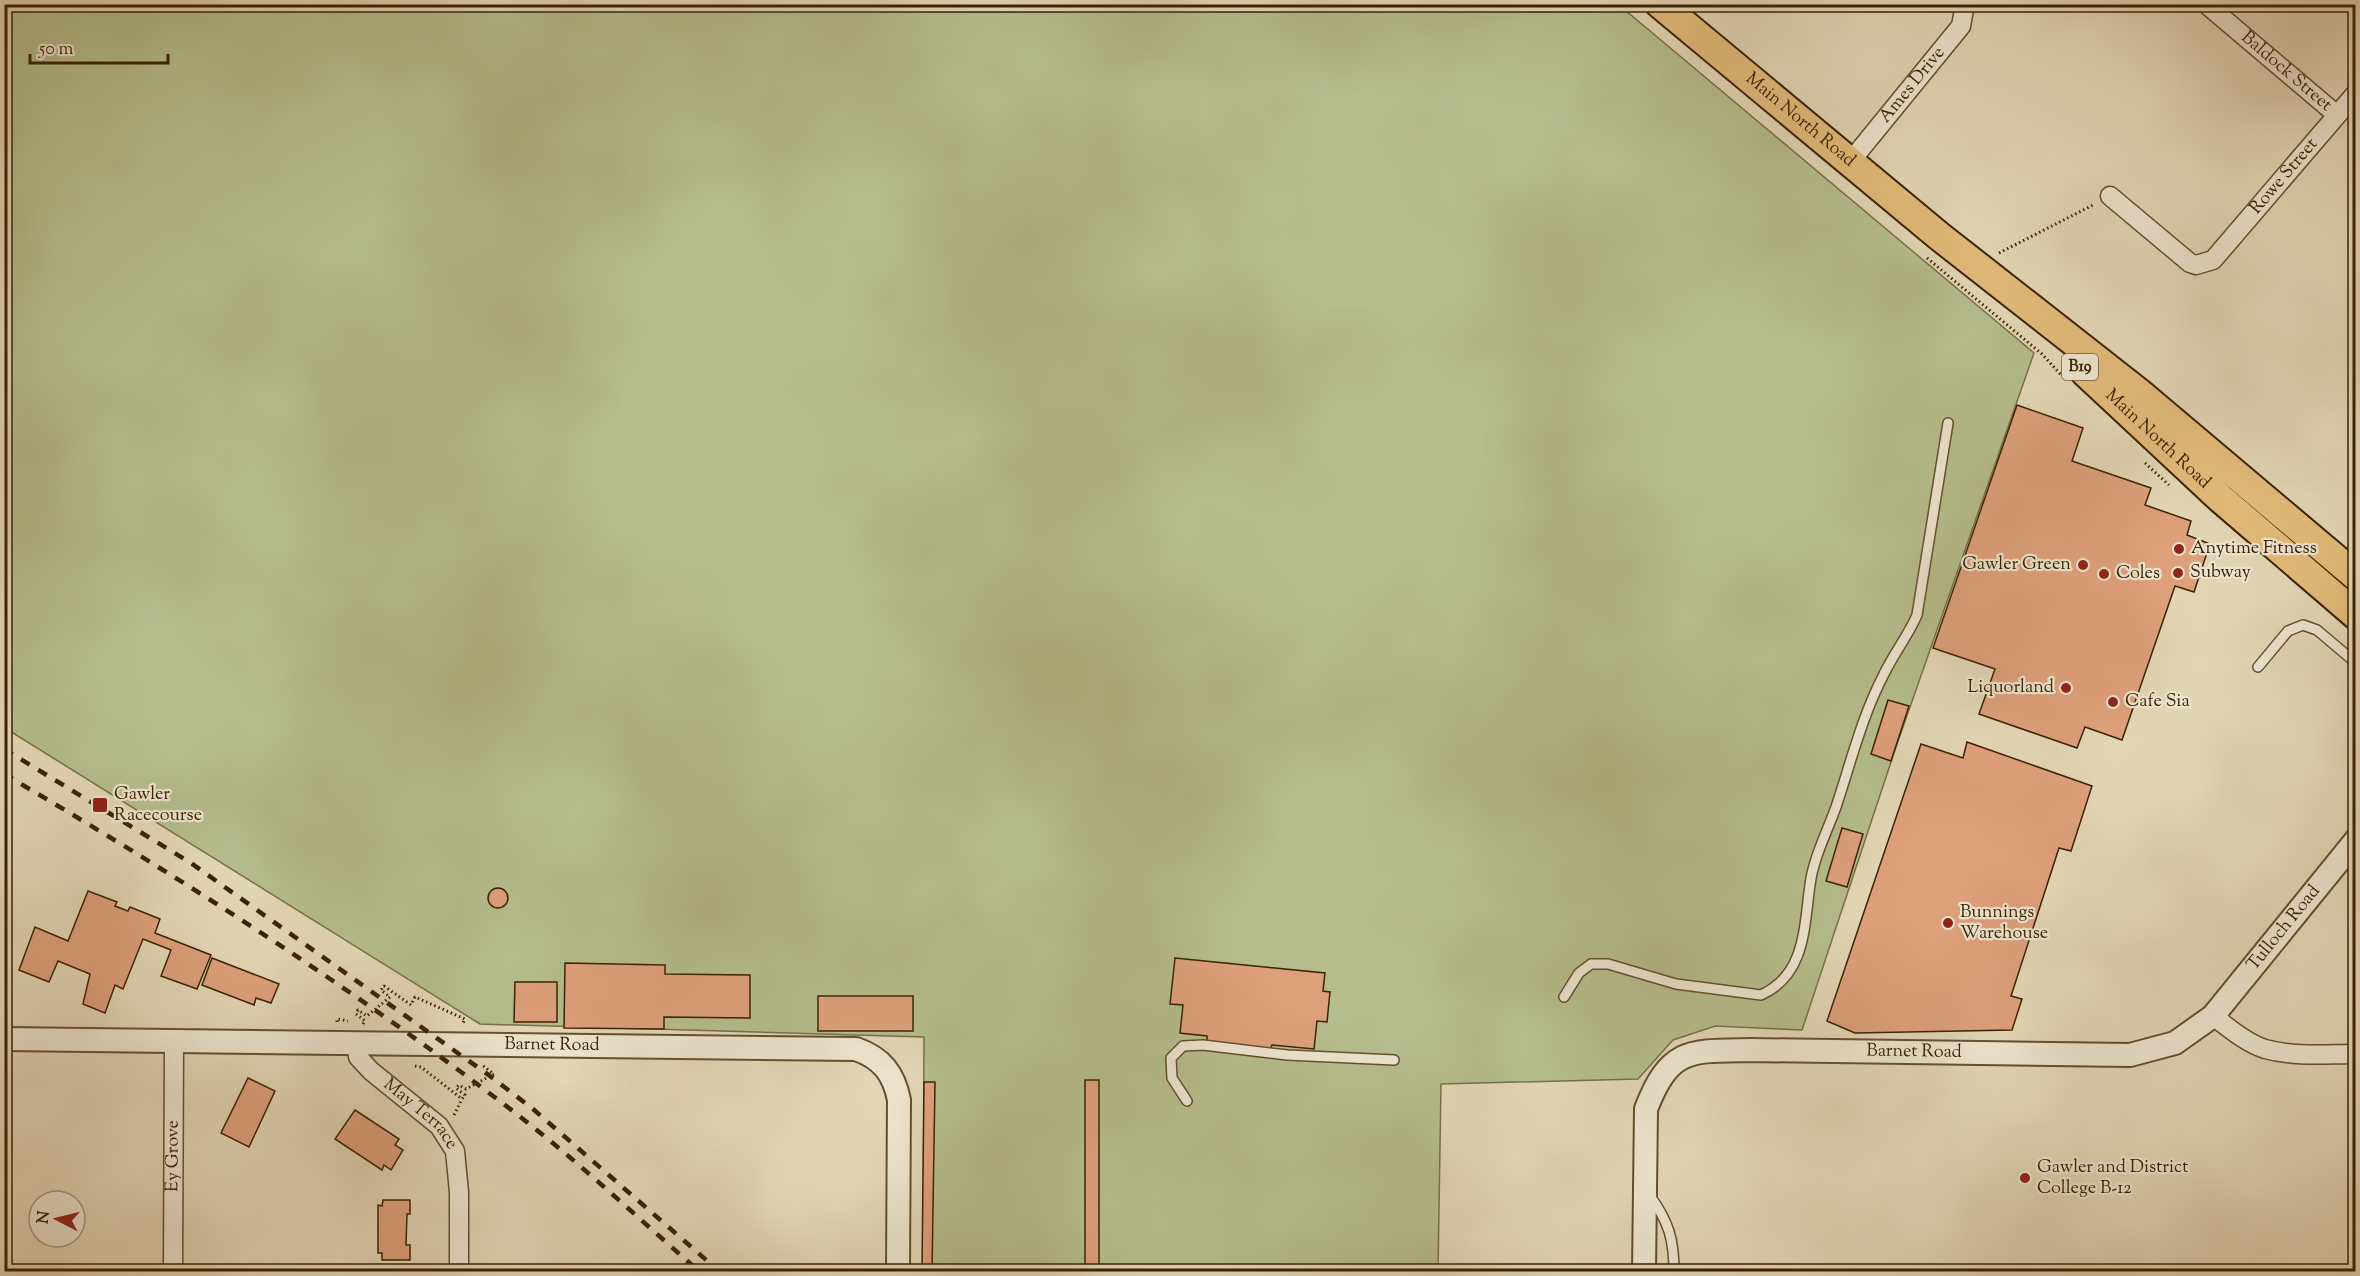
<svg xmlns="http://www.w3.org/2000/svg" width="2360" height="1276" viewBox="0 0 2360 1276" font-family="'Sorts Mill Goudy',serif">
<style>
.green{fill:#b5bd8c;stroke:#787047;stroke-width:1.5}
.building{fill:#dea07b;stroke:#3b2202;stroke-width:1.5}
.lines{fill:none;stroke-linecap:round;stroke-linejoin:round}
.service-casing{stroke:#654f2f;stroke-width:12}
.minor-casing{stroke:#654f2f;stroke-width:21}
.tertiary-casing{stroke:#654f2f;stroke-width:26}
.primary-casing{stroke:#3b2202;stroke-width:32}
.path{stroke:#3b2202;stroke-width:3;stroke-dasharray:1.5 3;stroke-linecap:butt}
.service{stroke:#ede4cf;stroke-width:9}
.minor{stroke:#ede4cf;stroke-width:18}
.tertiary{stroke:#ede4cf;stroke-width:22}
.primary{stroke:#e2bb7a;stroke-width:28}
.rail{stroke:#3b2202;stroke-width:4.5;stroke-dasharray:10 10;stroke-linecap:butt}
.poi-dot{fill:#8f2418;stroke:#ede4cf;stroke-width:2}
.labels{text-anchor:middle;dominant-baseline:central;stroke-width:4.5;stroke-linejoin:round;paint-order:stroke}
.shield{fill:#ede4cf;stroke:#705c40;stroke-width:1.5}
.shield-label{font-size:16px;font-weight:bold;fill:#3b2202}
.street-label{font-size:18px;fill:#3b2202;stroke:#ede4cf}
.poi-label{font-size:18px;fill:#3b2202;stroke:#ede4cf;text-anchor:start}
</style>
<rect width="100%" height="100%" fill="#e3d6b5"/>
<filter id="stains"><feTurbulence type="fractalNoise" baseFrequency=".00333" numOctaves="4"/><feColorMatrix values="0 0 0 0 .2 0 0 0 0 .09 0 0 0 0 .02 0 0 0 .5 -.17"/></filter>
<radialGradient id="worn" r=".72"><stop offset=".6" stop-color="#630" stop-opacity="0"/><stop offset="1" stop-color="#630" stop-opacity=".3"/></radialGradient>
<path class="green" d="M4 5H1619L2034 353 1896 747 1802 1030 1715 1026 1673 1040 1638 1079 1441 1084 1438 1271 923 1272 924 1037 480 1024 5 728Z"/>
<g class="building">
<path d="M2017 405 2083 428 2072 461 2151 488 2145 505 2191 521 2187 535 2210 544 2194 592 2175 586 2122 740 2085 727 2077 748 1979 714 1995 669 1933 648Z"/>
<path d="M1888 700 1909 706 1891 761 1871 754Z"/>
<path d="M1967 742 2092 786 2071 851 2059 848 2011 996 2022 999 2012 1030 1855 1033 1827 1021 1921 744 1963 758Z"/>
<path d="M1842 828 1863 834 1847 887 1826 881Z"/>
<circle cx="498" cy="898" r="10"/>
<path d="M88 891 117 902 115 906 128 911 130 907 160 919 155 933 211 955 197 989 161 976 171 950 143 939 123 989 115 985 105 1013 83 1004 90 974 58 961 49 982 19 970 35 927 68 941Z"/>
<path d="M212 958 279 984 271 1003 256 998 254 1005 202 985Z"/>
<path d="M1175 958 1325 973 1323 991 1330 992 1327 1022 1317 1021 1314 1049 1272 1045 1270 1049 1207 1043V1036L1180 1033 1183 1005 1170 1004Z"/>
<path d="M565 963 665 965V974L750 975V1018L664 1017V1029L564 1028Z"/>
<path d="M515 982H557V1022H514Z"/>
<rect x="818" y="996" width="95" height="35"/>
<path d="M248 1078 275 1091 249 1147 221 1133Z"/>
<rect x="1085" y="1080" width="14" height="192"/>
<path d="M924 1082H935L932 1272H922Z"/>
<path d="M355 1110 399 1139 395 1145 403 1150 391 1170 384 1165 382 1170 335 1139Z"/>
<path d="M383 1200H410V1214H407L406 1245H410V1260H382V1253H378V1205L382 1206Z"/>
</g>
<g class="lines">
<g class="service-casing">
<g id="service">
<path d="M2258 667 2288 631 2303 625 2317 630 2356 663"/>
<path d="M2355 746H2356"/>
<path d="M1564 997 1579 973 1591 964H1608L1676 984 1761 995C1806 975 1804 926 1810 885 1813 859 1827 832 1836 807 1851 762 1862 716 1884 674 1894 653 1908 636 1917 615L1948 423"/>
<path d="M1187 1101 1172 1078 1171 1058 1183 1046 1203 1045 1287 1055 1394 1060"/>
<path d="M1650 1196C1669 1222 1674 1240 1674 1272"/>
</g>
</g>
<g class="minor-casing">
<g id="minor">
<path id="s1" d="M2206 4 2337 115"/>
<path id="s2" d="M1850 162 1961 26 1965 4"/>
<path id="s3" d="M2110 196 2190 263 2196 265 2213 260 2356 93"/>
<path d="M2213 1016C2229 1028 2246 1043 2265 1049 2294 1057 2327 1054 2356 1054"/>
<path id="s4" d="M357 1042 358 1057 371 1071 439 1126 455 1151 459 1192V1272"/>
<path id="s5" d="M173 1272 174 1041"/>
</g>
</g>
<g class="tertiary-casing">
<g id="tertiary">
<path id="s6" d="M4 1039 856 1049C882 1058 894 1074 899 1100L898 1272"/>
<path id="s7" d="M1644 1272 1646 1109C1670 1047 1690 1051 1751 1050L2130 1055 2175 1043 2213 1016 2356 840"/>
</g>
</g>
<g class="primary-casing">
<g id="primary">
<path id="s8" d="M1660 4 1939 236 2138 392 2356 576"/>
<path id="s9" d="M2085 372 2220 498 2356 615"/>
</g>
</g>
<g class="path">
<path d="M1628 4 1638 13"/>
<path d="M1999 253 2095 204"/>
<path d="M1927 258 2042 354 2062 376"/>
<path d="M2145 463 2169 485"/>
<path d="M337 1022V1019L348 1021"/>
<path d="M363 1024 365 1021 356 1014 358 1010 367 1016 390 997 381 990 384 986 411 1005 415 997 465 1019 462 1025"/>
<path d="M415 1066 421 1067 462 1099 465 1095 456 1088 459 1085 466 1089 494 1074 482 1065"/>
<path d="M454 1115 462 1099"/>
</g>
<use href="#service" class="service"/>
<use href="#minor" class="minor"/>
<use href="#tertiary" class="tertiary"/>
<use href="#primary" class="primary"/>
<g class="rail">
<path d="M4 749 191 863 490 1076 533 1109 720 1272"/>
<path d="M4 774C180 877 353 988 514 1112 579 1162 639 1219 700 1272"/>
</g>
</g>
<g class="poi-dot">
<circle cx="2179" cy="549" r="6"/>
<circle cx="2083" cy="565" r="6"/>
<circle cx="2178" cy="573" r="6"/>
<circle cx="2104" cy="574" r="6"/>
<circle cx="2066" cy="688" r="6"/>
<circle cx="2113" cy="702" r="6"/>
<rect x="92" y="797" width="16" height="16" rx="3"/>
<circle cx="1948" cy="923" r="6"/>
<circle cx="2025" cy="1178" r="6"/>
</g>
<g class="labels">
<rect class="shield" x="2062" y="354" width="36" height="26" rx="4.5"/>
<g class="shield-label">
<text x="2080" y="367">B19</text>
</g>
<g class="street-label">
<text stroke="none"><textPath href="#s1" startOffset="105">Baldock Street</textPath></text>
<text stroke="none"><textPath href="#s2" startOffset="99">Ames Drive</textPath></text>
<text stroke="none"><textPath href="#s8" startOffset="182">Main North Road</textPath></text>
<text stroke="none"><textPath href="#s3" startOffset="238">Rowe Street</textPath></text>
<text stroke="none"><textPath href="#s9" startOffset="99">Main North Road</textPath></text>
<text stroke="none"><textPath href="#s7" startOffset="882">Tulloch Road</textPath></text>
<text stroke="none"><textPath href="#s6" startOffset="548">Barnet Road</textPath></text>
<text stroke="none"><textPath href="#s7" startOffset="460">Barnet Road</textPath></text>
<text stroke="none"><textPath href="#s4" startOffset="100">May Terrace</textPath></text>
<text stroke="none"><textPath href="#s5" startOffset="116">Ey Grove</textPath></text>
</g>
<g class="poi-label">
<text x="2191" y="549">Anytime Fitness</text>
<text x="2071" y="565" text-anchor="end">Gawler Green</text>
<text x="2190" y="573">Subway</text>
<text x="2116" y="574">Coles</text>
<text x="2054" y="688" text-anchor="end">Liquorland</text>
<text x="2125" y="702">Cafe Sia</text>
<text x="114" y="795">Gawler<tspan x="114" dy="21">Racecourse</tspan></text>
<text x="1960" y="913">Bunnings<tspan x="1960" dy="21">Warehouse</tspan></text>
<text x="2037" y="1168">Gawler and District<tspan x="2037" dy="21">College B-12</tspan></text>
</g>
</g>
<rect width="2360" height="1276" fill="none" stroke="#e3d6b5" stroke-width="24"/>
<rect x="6" y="6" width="2348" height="1264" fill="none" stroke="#3b2202" stroke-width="3"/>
<rect x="12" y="12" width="2336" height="1252" fill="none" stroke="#3b2202" stroke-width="1.5"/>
<g transform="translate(57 1219) rotate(277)"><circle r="28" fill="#ede4cf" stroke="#a6967d" stroke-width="1.5"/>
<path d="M0-4.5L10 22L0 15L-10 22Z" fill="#8f2418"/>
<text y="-9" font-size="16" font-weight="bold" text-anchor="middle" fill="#3b2202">N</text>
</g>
<path d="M30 54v9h138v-9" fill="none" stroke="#3b2202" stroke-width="3"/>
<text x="39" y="54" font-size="18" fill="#3b2202" stroke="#ede4cf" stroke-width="4.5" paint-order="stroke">50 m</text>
<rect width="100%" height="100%" filter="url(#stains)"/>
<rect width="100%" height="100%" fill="url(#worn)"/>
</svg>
